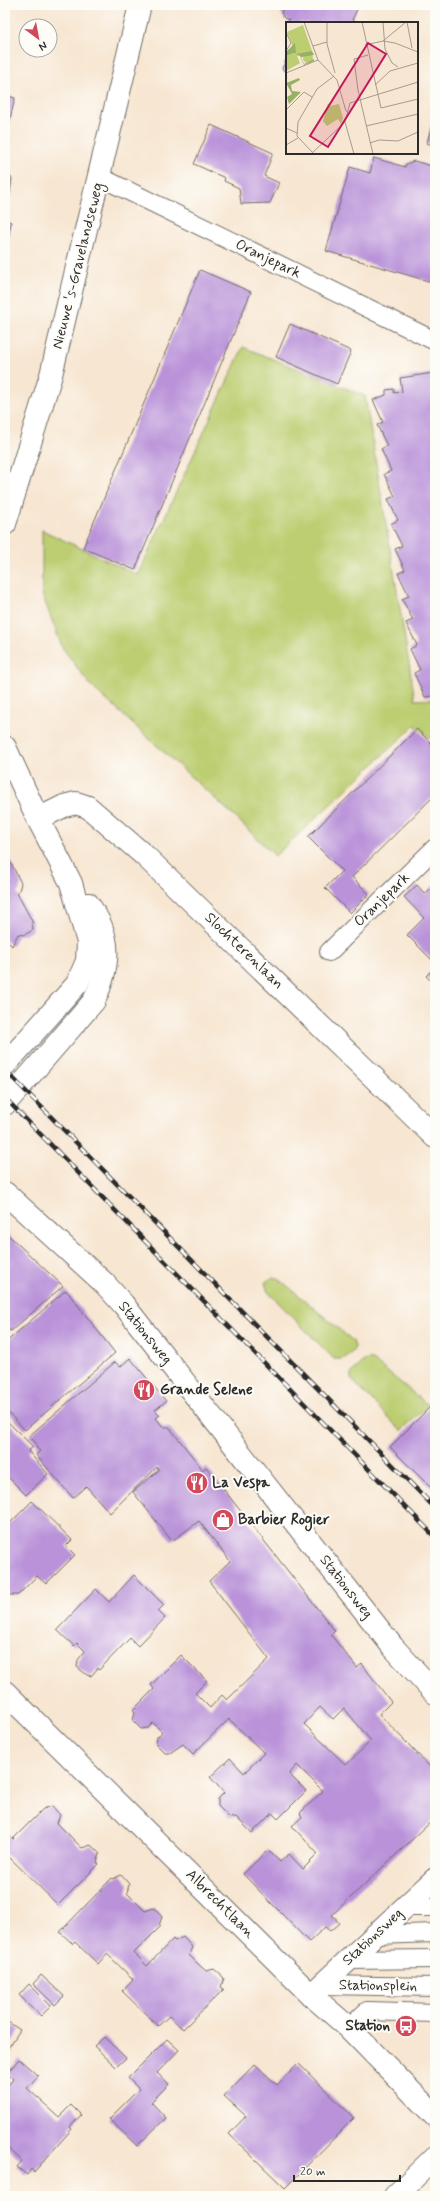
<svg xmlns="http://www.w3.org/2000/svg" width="440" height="2201" viewBox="0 0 440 2201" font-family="Mynerve,sans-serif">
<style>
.green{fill:#bcce71;stroke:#747c4e}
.building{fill:#b992d9;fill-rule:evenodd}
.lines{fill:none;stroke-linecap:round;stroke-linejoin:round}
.lane-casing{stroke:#726c65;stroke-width:20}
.street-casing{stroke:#726c65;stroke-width:24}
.secondary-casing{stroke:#726c65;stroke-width:24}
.lane{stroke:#fff;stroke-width:18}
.street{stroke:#fff;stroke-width:22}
.secondary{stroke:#fff;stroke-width:22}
.rail-casing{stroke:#2b2b2b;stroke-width:4.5}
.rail{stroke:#fdfcf7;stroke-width:3;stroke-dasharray:9;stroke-linecap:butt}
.labels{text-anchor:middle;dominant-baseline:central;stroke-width:4;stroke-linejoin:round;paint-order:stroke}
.street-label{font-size:15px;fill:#2b2b2b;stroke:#fdfcf7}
.poi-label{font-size:15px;font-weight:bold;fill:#2b2b2b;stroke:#fdfcf7;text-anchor:start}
.inset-road{fill:none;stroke:#a59b8f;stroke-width:1}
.view{fill:#c2185b;fill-opacity:0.15;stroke:#c2185b;stroke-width:2}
.inset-edge{fill:none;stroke:#2b2b2b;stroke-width:2}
</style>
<rect width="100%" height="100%" fill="#fdfcf7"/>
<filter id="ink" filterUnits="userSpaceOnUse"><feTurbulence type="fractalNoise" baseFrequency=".025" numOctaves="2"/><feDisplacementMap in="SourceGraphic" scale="8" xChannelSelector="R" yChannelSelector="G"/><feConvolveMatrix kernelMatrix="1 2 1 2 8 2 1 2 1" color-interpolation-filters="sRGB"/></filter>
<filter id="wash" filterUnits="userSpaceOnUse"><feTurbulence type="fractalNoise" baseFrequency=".012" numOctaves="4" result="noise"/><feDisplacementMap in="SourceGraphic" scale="16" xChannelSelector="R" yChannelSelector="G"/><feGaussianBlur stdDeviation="0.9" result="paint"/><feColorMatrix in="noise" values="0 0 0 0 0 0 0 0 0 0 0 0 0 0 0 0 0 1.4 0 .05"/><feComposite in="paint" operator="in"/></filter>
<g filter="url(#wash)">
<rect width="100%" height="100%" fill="#f7e6d1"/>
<g class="green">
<path d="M243 347 365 396 415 700 435 699V743L415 725 275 856 233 815 90 685 62 647 42 594V530L138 575Z"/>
<path d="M273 1277 278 1278 353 1341 355 1347C351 1356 344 1360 334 1359L268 1292 265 1283Z"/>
<path d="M368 1359 374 1361 428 1405 401 1431 351 1379V1374L361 1363Z"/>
</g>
<g id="blocks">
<g class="building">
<path d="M285 5H359L352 20 358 23H288L289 20 284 18 281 13Z"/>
<path d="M287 58V72L282 69Z"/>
<path d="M5 95 15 98 6 136H5Z"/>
<path d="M211 125 273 153 264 176 279 183 270 203 241 204 239 188 224 181 225 178 194 164Z"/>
<path d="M431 127 435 128V146L427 143Z"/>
<path d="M374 158 405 167 406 164 414 161 435 167V283L326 251 350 167 370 173Z"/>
<path d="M5 175 10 176 12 179 6 221 11 222 6 250Z"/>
<path d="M200 270 251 292 135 570 83 548Z"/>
<path d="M290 324 351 351 337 384 276 357Z"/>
<path d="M433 373 435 384V696L425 697 414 673 420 670 410 649 417 645 406 623 413 620 402 599 409 596 398 573 405 570 395 549 402 546 391 524 398 520 388 499 395 496 384 474 391 471 381 449 387 446 377 425 383 422 373 400 386 395V390L394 389V393L402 392 400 378Z"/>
<path d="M417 729 435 747V795L352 877 369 894 350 913 325 888 342 871 308 837Z"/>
<path d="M5 851 21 883 19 891 17 893 32 921 33 930 24 935 18 934 12 946 5 939Z"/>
<path d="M435 884V963L407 935 424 918 404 897 417 885 425 894Z"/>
<path d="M435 967V985L426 976Z"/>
<path d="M5 1232 63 1286 11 1331 5 1327Z"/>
<path d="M66 1290 115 1353 25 1430 5 1409V1343Z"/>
<path d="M130 1358 166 1401 155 1410 160 1415 156 1418 163 1427H169L203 1470 206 1467 335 1631 331 1635 357 1668 362 1664 391 1702 379 1714 435 1772V1818L332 1915 339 1923 330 1931 325 1927 309 1942 243 1874 268 1850 280 1862 289 1854 303 1869 318 1854 292 1826 302 1817 300 1813 323 1791 297 1765 289 1774 306 1791 278 1819 272 1813 252 1833 236 1817 230 1818 218 1806V1799L224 1793 210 1777 230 1758 244 1773 264 1753 229 1719 193 1754 183 1744 170 1753H165L156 1744 157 1737 162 1732 153 1723 148 1728 141 1729 133 1721 135 1712 133 1710 154 1689 151 1685 181 1655 207 1681 195 1693 210 1708 222 1695 227 1700 269 1659 209 1581 230 1561 199 1521 172 1541 133 1492 159 1470 157 1467 110 1513 86 1486 73 1498 36 1455 40 1451 36 1447 38 1445 29 1436 115 1362 120 1367ZM320 1707 333 1719 344 1708 371 1741 346 1765 304 1724Z"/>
<path d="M435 1402V1492L390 1447Z"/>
<path d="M7 1421 33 1447 28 1451 48 1474 26 1495 5 1474V1424Z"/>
<path d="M32 1501 72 1540 66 1546 75 1555 46 1584 37 1576 18 1595H10L5 1590V1528Z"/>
<path d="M134 1575 164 1605 158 1611 165 1618 138 1646 130 1638 99 1670 98 1668 91 1676 87 1675 77 1667 78 1660 85 1651 77 1643 74 1646 57 1630 96 1589 109 1602Z"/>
<path d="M52 1806 60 1815 57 1823 82 1848 91 1845 100 1854 97 1863 99 1864 58 1905 5 1853V1832L13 1839 43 1809Z"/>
<path d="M121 1875 129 1884 127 1893 145 1911 154 1908 162 1917 159 1925 161 1926 134 1953 147 1966 173 1939 175 1941 183 1937 192 1947 189 1955 197 1963 206 1971 214 1969 224 1978 221 1987 224 1989 183 2029 169 2016 158 2026 122 1991 133 1979 107 1954 98 1964 75 1942 73 1944 60 1932 112 1878 113 1879Z"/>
<path d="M41 1975 64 1996 55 2005 33 1984Z"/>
<path d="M29 1984 51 2006 41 2016 19 1995Z"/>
<path d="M5 2020 20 2030 5 2053Z"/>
<path d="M104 2037 126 2058 116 2067 94 2046Z"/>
<path d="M167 2039 179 2050 157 2073 169 2084 151 2102 166 2118 137 2146 109 2119 139 2089 128 2078Z"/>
<path d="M19 2059 38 2076 27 2088 59 2117 71 2105 81 2115 70 2127 72 2129 34 2172 31 2169 27 2175 17 2167 22 2161 5 2145V2089L13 2079 7 2073Z"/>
<path d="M298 2063 354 2118 285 2188 229 2134 246 2116 224 2096 255 2064 277 2085Z"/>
</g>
</g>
</g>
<g filter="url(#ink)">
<use href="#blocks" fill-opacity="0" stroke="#726c65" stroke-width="1"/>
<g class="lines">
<g class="lane-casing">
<g id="lane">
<path d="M100 177 435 341"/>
<path d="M329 952 435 848"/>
<path d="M405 1907H435"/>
<path d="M375 1935 435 1933"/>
<path d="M349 1960 435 1959"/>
<path d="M321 1985 435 1987"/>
<path d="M349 2028 367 2011 435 2013"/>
</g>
</g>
<g class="street-casing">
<g id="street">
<path d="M5 1193 104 1283 123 1304 393 1647 435 1693"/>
<path d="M5 1692 311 1995 349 2028 435 2116"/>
<path d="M311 1995 435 1879"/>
<path d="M395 2196 435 2157"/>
</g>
</g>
<g class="secondary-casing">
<g id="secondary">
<path d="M5 524 51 375 140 5"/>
<path d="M5 747 38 819 71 883 88 942 87 961 77 984 5 1065"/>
<path d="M38 819 64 806 76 803 88 807 145 856 435 1137"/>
<path d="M5 1104 94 1001C110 965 113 937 88 904"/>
</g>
</g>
<use href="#lane" class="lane"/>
<use href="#street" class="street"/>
<use href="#secondary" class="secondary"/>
<g class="rail-casing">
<g id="rail">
<path d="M5 1070 435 1508"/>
<path d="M5 1098 435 1537"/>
</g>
</g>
<use href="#rail" class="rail"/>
</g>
</g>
<defs>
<g id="restaurant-disc" transform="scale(1.15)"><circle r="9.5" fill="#d1495b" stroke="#fdfcf7"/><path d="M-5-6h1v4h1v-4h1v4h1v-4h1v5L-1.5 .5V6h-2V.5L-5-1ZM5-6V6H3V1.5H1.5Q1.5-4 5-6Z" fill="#fff"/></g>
<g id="shop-disc" transform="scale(1.15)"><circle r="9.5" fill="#d1495b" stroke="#fdfcf7"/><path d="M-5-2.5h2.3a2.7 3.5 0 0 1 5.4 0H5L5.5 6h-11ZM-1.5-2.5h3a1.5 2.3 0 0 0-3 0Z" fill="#fff"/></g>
<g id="bus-disc" transform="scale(1.15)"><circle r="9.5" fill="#d1495b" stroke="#fdfcf7"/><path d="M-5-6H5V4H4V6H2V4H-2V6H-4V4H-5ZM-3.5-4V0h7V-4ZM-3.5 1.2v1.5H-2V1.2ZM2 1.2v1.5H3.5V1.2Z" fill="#fff"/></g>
</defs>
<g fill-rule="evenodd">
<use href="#restaurant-disc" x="144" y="1390"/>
<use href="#restaurant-disc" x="197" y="1483"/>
<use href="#shop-disc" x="223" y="1520"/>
<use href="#bus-disc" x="406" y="2026"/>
</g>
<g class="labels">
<g class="street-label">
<text transform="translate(268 259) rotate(26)">Oranjepark</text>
<text transform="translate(78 266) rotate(-76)">Nieuwe 's-Gravelandseweg</text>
<text transform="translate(382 900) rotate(-44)">Oranjepark</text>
<text transform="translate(244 951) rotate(44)">Slochterenlaan</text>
<text transform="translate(145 1333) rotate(51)">Stationsweg</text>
<text transform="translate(346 1587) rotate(52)">Stationsweg</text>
<text transform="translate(220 1904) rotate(45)">Albrechtlaan</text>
<text transform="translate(373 1937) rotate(-43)">Stationsweg</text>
<text transform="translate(378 1986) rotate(1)">Stationsplein</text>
</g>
<g class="poi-label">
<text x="160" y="1390">Grande Selene</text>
<text x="212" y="1483">La Vespa</text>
<text x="238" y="1520">Barbier Rogier</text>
<text x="390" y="2026" text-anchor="end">Station</text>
</g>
</g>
<g transform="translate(286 22)">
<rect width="132" height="132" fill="#f7e6d1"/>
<path d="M17 3 26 29 11 34 14 41 0 49V34L8 31 10 33 1 10ZM17 36a5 5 0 1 1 10 0a5 5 0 1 1-10 0ZM42 81 44 84 53 82 57 96 55 102 52 97 41 104 37 99Z" fill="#bcce71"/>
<path d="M9 21 10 32 26 29 28 33 15 35 18 42 28 37V34V39L18 43 14 34 8 31 0 34V30ZM13 56 14 58 5 63 6 69 15 70 3 82 1 75 6 72 0 61Z" fill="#95b163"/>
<path class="inset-road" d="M18 0 32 38 51 58 60 89 62 90M41 0V22L49 51M76 0 95 86 132 77M97 0 99 27 106 41 112 45M121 0 126 26M0 10 5 21 0 29M97 19 120 0M79 23 97 19 109 21 132 30M27 24 41 20M82 33 68 37 72 68 87 132M0 51 32 38M89 63 104 49 132 41M0 88 18 70 26 75M59 100 68 132M80 104 132 92M0 106 11 111M84 121 93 118 112 119 132 110M0 123 12 116M27 131 11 114 12 100 31 67 48 54M25 132 59 100 64 81 132 60"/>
<path class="view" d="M82 21 100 32 42 125 24 114Z"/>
<rect width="132" height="132" class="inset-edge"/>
</g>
<rect width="440" height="2201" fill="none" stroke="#fdfcf7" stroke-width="20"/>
<g transform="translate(38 38) rotate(148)"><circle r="19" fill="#fdfcf7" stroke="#a9a8a5"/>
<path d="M0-3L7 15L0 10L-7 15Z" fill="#d1495b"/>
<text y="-6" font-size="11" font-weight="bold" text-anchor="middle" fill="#2b2b2b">N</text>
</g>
<path d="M294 2175v6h106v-6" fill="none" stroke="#2b2b2b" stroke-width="2"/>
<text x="300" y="2175" font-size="12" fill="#2b2b2b" stroke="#fdfcf7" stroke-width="3" paint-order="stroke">20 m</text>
</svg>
